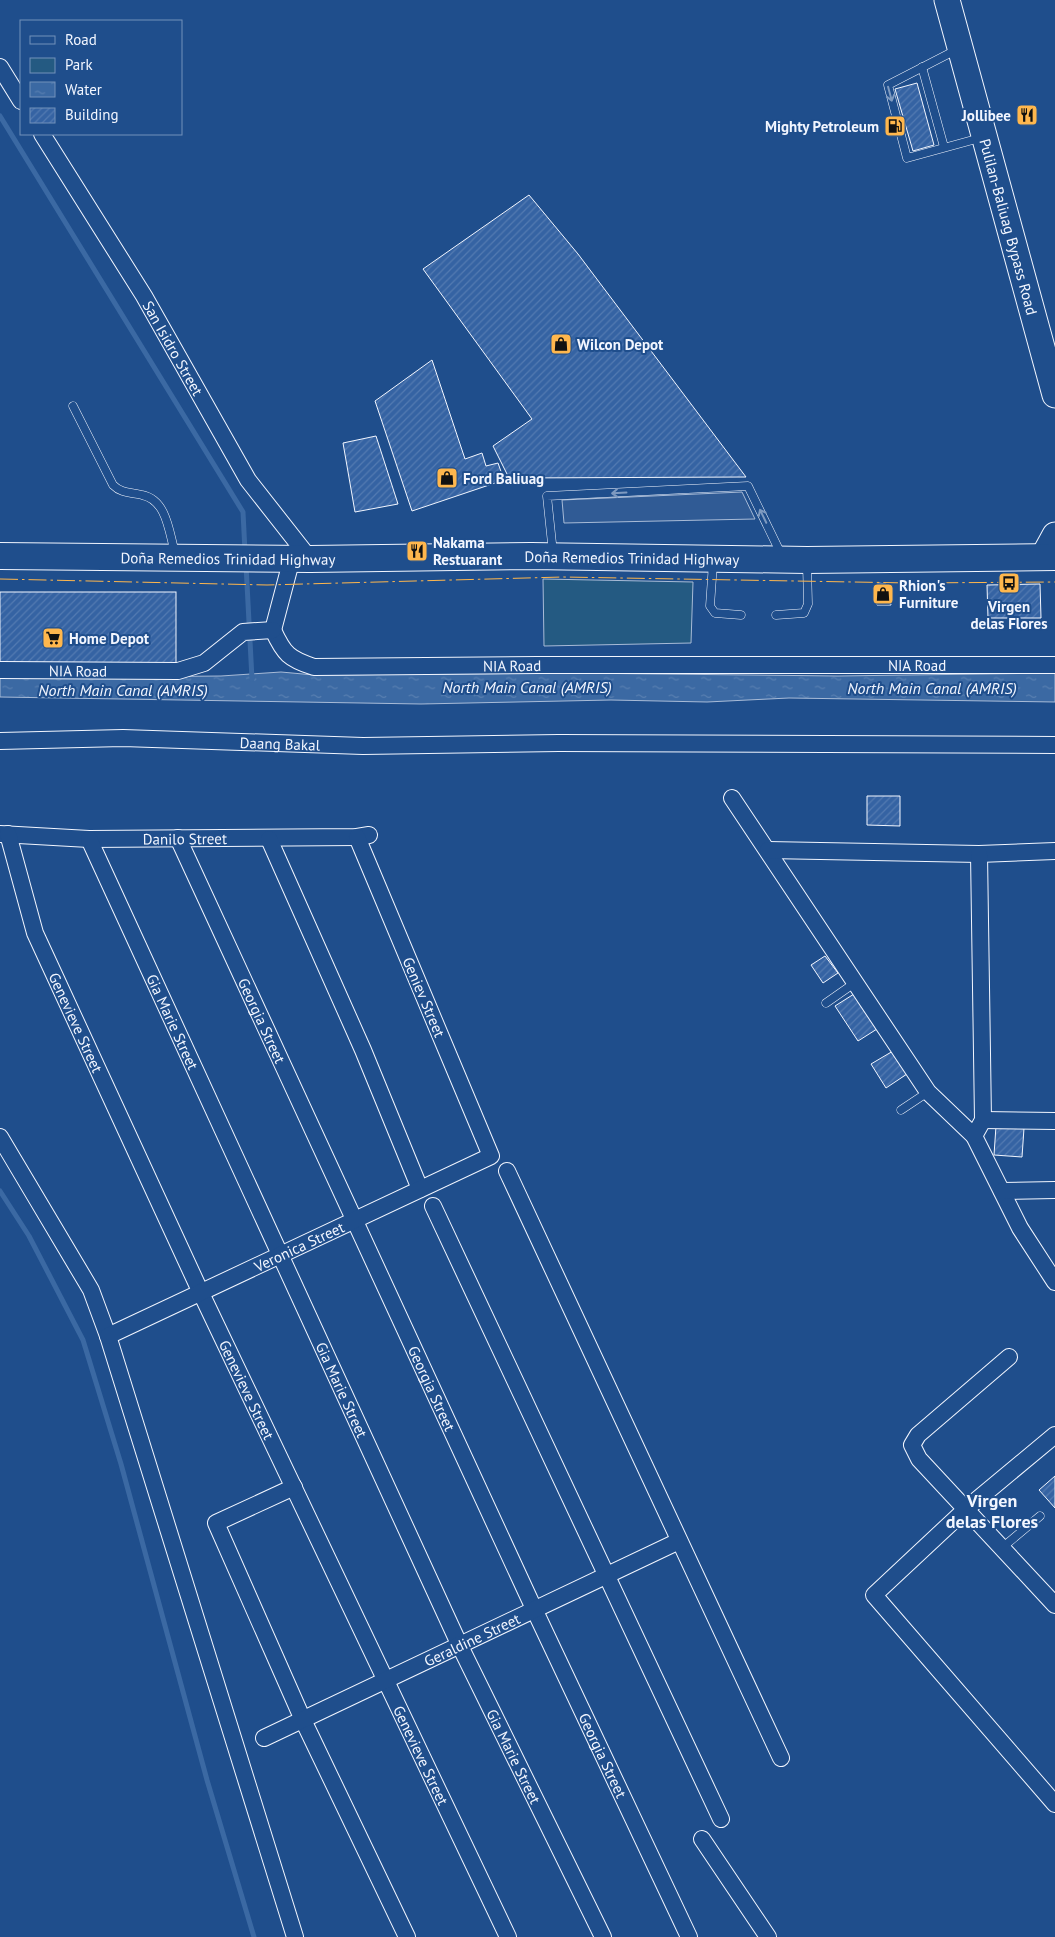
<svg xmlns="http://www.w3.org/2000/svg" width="1055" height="1937" viewBox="0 0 1055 1937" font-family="'PT Sans',sans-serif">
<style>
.green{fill:#245a82;stroke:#a8bbd7}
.parking{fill:#305b95;stroke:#a8bbd7}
.water{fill:url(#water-ripples);stroke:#a8bbd7}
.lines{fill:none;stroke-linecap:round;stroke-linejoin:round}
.stream{stroke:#3b69a3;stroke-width:5}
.building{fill:url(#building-hatch);stroke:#f2f6ff}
.service-casing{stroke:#f2f6ff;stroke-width:9}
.minor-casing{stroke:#f2f6ff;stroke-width:18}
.primary-casing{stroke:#f2f6ff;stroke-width:27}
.trunk-casing{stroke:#f2f6ff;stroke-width:28}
.service{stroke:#1f4e8c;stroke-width:8}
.minor{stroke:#1f4e8c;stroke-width:16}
.primary{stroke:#1f4e8c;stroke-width:25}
.trunk{stroke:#1f4e8c;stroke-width:26}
.power{stroke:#ffb74d;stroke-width:1;stroke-dasharray:18 4 2.5 4;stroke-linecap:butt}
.oneway{stroke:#7e9ac0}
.labels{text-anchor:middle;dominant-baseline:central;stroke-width:4;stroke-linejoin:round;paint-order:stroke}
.poi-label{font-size:15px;font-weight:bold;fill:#f2f6ff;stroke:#1f4e8c;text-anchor:start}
.street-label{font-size:15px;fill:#f2f6ff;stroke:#1f4e8c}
.water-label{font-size:16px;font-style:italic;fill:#f2f6ff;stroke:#1f4e8c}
.quarter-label{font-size:18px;font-weight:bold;fill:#f2f6ff;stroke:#1f4e8c}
</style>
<defs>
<pattern id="water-ripples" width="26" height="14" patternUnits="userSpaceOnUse" patternTransform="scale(1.25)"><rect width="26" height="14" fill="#3b69a3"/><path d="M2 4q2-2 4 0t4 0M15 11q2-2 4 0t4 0" fill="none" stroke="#587fb1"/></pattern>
<pattern id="building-hatch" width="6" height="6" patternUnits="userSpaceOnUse" patternTransform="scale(1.25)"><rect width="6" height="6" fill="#3563a3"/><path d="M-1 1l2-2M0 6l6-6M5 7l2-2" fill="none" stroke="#537ab1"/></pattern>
</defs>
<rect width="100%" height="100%" fill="#1f4e8c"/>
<path class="green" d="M543 579 693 582 691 643 544 646Z"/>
<path class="parking" d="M742 492 755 519 564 523 562 500Z"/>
<path class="water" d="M281 672 314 675 571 673 838 676 1055 673V702L789 698 707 702 611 700 421 704 0 697V678L221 676Z"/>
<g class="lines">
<g class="stream">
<path d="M0 116 243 512 245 552"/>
<path d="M246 565 252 679"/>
<path d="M0 1191 29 1236 83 1340 121 1464 207 1780 254 1937"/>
</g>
</g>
<g class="building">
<path d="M917 83 934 145 913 151 895 89Z"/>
<path d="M529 195 578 254 746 477 509 478 493 446 532 419 423 269Z"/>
<path d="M432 360 465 459 482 453 486 466 498 463 504 480 412 511 375 401Z"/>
<path d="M376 436 398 504 355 512 343 443Z"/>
<path d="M878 583 886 584 891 605H877Z"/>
<path d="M1040 584 1041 618H988L987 585Z"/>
<rect x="0" y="592" width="176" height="71"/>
<path d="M867 796H900V826L867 825Z"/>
<path d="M825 956 838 973 823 983 811 965Z"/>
<path d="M854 994 877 1029 858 1041 835 1006Z"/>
<path d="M893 1051 907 1074 886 1088 871 1064Z"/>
<path d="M996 1126 1024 1128 1022 1157 994 1155Z"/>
<path d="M1055 1476V1508L1039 1490Z"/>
</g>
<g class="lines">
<g class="service-casing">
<g id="service">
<path d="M956 50 888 85 907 158 980 138"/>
<path d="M922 67 944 147"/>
<path d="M73 406 113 485C122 494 131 492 142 495 167 500 169 532 175 553"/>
<path d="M553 553 547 496 748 486 782 556"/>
<path d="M713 563 710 606 715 613 741 615"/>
<path d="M776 615 804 613 808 604 807 565"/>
<path d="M826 1003 856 982"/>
<path d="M901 1110 928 1092"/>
<path d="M1003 1547 1040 1516"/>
</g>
</g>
<g class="minor-casing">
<g id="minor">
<path d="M0 67 21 101"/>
<path id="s1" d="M42 134 144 296 248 480 310 559"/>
<path id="s2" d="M273 630C284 654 289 659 314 667L538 665H1055"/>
<path d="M273 630 292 558"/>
<path id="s3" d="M0 670 178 671 204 663 243 632 273 630"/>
<path id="s4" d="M0 741 123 738 363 746 559 743 1055 745"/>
<path d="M732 798 928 1092 974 1136 1020 1228 1055 1282"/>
<path id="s5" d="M0 834 89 839 357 837 369 835"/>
<path id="s6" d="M8 834 35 933 201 1293 508 1937"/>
<path id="s7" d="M178 838 535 1611 689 1937"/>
<path id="s8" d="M89 839 460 1646 603 1937"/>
<path d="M269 839 363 1050 420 1189"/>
<path d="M768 850 979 854 1055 851"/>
<path d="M983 1120 1055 1121"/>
<path d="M974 1136 983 1120 979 854"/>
<path d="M0 1137 91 1290 108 1336 295 1937"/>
<path d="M507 1171 781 1758"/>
<path d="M1002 1191 1055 1190"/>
<path d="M433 1206 721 1819"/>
<path id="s9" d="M108 1336 491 1156 357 837"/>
<path d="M1009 1357 918 1435 912 1445 919 1459 1055 1605"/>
<path d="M1055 1435 966 1509 874 1595 1055 1804"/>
<path d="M294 1487 216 1523 303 1720 407 1937"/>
<path id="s10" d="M264 1738 679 1541"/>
<path d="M702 1839 768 1937"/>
</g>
</g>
<g class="primary-casing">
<g id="primary">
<path id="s11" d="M947 0 1055 395"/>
<path d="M1043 557 1055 535"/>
</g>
</g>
<g class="trunk-casing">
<g id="trunk">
<path id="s12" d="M0 556 310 559 531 556 807 560 1055 557"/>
</g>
</g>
<use href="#service" class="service"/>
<use href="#minor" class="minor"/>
<use href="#primary" class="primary"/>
<use href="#trunk" class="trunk"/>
<path class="power" d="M0 579 267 585 563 577 911 583 1055 582"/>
</g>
<defs><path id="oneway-shaft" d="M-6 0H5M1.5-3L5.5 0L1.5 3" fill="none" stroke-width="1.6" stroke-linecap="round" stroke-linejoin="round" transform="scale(1.25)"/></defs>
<g class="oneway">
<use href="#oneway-shaft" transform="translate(890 94) rotate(75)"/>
<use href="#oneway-shaft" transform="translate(619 493) rotate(177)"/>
<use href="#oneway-shaft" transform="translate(763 516) rotate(-116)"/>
</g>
<defs>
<g id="restaurant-square" transform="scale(1.125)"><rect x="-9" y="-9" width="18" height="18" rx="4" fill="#ffb74d" stroke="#1f4e8c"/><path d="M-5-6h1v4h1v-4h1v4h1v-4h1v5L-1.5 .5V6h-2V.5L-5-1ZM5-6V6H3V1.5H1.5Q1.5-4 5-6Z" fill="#111"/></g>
<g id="fuel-square" transform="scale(1.125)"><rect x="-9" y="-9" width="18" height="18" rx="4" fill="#ffb74d" stroke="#1f4e8c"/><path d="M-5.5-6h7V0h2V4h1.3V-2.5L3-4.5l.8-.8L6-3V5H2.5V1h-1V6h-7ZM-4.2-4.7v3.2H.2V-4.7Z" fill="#111"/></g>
<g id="shop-square" transform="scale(1.125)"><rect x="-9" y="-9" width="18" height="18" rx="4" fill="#ffb74d" stroke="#1f4e8c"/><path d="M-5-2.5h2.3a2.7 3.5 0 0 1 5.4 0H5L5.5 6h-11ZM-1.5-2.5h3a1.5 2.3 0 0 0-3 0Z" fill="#111"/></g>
<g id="bus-square" transform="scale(1.125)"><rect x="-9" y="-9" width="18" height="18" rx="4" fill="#ffb74d" stroke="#1f4e8c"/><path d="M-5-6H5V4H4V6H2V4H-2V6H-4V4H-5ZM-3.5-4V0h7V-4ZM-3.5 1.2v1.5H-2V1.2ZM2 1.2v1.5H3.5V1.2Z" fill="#111"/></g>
<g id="supermarket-square" transform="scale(1.125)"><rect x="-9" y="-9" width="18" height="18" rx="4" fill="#ffb74d" stroke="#1f4e8c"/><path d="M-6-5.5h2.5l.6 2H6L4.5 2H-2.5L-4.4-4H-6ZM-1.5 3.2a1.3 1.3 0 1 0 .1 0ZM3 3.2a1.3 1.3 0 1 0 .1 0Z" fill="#111"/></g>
</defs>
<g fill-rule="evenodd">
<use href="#restaurant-square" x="1027" y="115"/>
<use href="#fuel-square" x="895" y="126"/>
<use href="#shop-square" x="561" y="344"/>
<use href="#shop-square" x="447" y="478"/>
<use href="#restaurant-square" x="417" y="551"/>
<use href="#bus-square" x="1009" y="583"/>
<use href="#shop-square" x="883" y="594"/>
<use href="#supermarket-square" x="53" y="638"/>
</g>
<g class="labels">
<g class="poi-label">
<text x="1011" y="115" text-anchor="end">Jollibee</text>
<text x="879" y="126" text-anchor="end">Mighty Petroleum</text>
<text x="577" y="344">Wilcon Depot</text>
<text x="463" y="478">Ford Baliuag</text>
<text x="433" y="542">Nakama<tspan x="433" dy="17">Restuarant</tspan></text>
<text x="899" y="585">Rhion's<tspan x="899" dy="17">Furniture</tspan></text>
<text x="1009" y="606" text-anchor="middle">Virgen<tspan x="1009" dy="17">delas Flores</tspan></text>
<text x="69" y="638">Home Depot</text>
</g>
<g class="street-label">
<text stroke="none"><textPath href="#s11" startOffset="235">Pulilan-Baliuag Bypass Road</textPath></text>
<text stroke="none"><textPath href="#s1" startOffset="251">San Isidro Street</textPath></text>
<text stroke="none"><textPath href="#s12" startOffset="228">Doña Remedios Trinidad Highway</textPath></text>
<text stroke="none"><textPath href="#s12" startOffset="632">Doña Remedios Trinidad Highway</textPath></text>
<text stroke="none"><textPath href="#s2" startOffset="256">NIA Road</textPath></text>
<text stroke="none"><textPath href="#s2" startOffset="661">NIA Road</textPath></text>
<text stroke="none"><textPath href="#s3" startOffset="78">NIA Road</textPath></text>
<text stroke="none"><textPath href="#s4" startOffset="280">Daang Bakal</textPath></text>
<text stroke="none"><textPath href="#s5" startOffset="185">Danilo Street</textPath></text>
<text transform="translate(424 997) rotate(67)">Geniev Street</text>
<text stroke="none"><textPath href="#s7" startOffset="201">Georgia Street</textPath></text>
<text stroke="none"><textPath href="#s8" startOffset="201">Gia Marie Street</textPath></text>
<text stroke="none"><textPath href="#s6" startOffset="201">Genevieve Street</textPath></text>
<text stroke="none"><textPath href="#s9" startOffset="211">Veronica Street</textPath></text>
<text stroke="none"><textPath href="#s7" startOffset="606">Georgia Street</textPath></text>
<text stroke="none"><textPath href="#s6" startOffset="606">Genevieve Street</textPath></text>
<text stroke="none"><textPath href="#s8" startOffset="606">Gia Marie Street</textPath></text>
<text stroke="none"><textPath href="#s10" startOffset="230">Geraldine Street</textPath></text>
<text stroke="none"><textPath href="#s6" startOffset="1011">Genevieve Street</textPath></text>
<text stroke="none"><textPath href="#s7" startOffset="1011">Georgia Street</textPath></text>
<text stroke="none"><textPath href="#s8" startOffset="1011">Gia Marie Street</textPath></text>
</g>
<g class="water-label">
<text x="527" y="687">North Main Canal (AMRIS)</text>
<text x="932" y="688">North Main Canal (AMRIS)</text>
<text x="123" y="690">North Main Canal (AMRIS)</text>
</g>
<g class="quarter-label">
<text x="992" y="1500">Virgen<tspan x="992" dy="21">delas Flores</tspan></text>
</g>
</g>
<rect x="20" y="20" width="162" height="115" fill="#1f4e8c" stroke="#7391ba"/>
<rect x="30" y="36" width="25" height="8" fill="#1f4e8c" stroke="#7391ba"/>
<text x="65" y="45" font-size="15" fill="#f2f6ff">Road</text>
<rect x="30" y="58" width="25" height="15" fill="#245a82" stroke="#7391ba"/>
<text x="65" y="70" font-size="15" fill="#f2f6ff">Park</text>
<rect x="30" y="82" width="25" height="15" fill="url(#water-ripples)" stroke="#7391ba"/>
<text x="65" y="95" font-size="15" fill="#f2f6ff">Water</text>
<rect x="30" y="108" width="25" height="15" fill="url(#building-hatch)" stroke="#7391ba"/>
<text x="65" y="120" font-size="15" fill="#f2f6ff">Building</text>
</svg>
